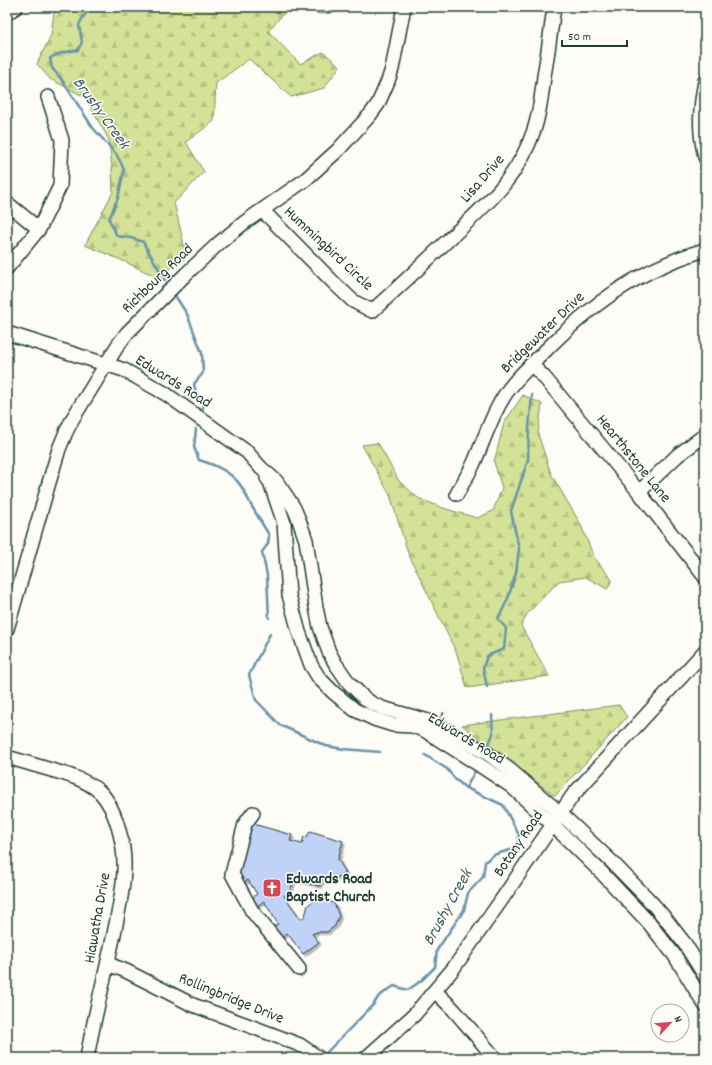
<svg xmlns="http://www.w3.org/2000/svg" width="712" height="1065" viewBox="0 0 712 1065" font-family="Dekko,sans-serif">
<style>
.forest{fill:url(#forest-firs);stroke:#799065}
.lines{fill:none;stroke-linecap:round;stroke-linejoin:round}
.stream{stroke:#6993a9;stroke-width:2.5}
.building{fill:#c0d2f8;stroke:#1f3d34;filter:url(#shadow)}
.minor-casing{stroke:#1f3d34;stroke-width:16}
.path{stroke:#1f3d34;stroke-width:1.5;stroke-dasharray:4 3;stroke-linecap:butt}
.minor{stroke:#fdfcf7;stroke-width:13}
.labels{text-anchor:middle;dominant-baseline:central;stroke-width:3;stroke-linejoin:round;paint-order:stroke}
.street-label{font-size:16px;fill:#1f3d34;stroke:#fdfcf7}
.poi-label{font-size:16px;font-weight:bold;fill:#1f3d34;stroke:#fdfcf7;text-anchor:start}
.water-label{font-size:17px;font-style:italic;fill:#3e6165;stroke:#fdfcf7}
</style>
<defs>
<pattern id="forest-firs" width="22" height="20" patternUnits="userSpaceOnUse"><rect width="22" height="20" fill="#d3e296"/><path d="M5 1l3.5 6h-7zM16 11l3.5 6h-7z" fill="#b5c382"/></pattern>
<filter id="shadow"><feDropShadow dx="2.5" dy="2.5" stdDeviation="0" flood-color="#0004"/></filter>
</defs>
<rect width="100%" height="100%" fill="#fdfcf7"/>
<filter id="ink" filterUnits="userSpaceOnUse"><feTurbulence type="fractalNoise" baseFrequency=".025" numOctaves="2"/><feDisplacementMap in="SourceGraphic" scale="8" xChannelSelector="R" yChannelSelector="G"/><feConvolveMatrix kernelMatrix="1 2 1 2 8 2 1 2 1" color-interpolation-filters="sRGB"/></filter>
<g filter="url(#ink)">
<g class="forest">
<path d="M56 7H380L322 14 288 9 268 31 300 64 323 52 340 66 324 88 291 97 249 59 216 83 214 121 186 142 204 172 174 203 187 257 157 277 121 260 85 245 113 192 112 168 109 140 85 97 50 79 37 64 51 35 54 12Z"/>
<path d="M523 395 542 404 538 434 551 474 580 523 594 557 612 580 607 589 586 577 559 581 527 614 521 626 549 676 467 688 457 654 408 553 390 495 362 445 378 443 399 481 418 498 443 508 477 518 493 511 502 488 494 462 504 423Z"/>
<path d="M619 705 627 717 555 796 462 725Z"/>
</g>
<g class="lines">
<g class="stream">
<path d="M92 7 83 17 79 25 82 42 78 50C69 51 58 53 50 58L52 68 62 80 93 128 116 154 121 163 124 170 118 198 109 219 117 236 131 238 143 242 165 280"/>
<path d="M174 294 187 314 202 353 203 373 194 384 196 393 203 405V408"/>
<path d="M196 429 194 447 199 460C213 464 227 470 237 481 243 487 247 497 251 505 257 515 263 525 269 535L268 544 262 552 267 575 269 618"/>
<path d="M270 634 249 675 256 700 280 725 326 746 344 749 380 752"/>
<path d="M487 687 483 668 487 656 504 649 506 628 498 619 507 601 516 573 519 549 511 511 528 460 529 428 532 395"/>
<path d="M488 746 493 734 492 715"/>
<path d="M466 788 475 771"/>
<path d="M323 1057 326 1053 373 1005 379 996 394 986 408 990 422 980 435 967 437 950 464 910 468 893 483 877 485 862 493 855 517 848 519 835 503 805 466 788 455 779 447 769 425 755"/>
</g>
</g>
<path class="building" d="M250 823 292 835 290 841 302 844 304 836 307 837 310 831 343 841 338 859 346 873 330 881 323 877 320 886 294 880 290 891 284 896 301 919 305 916 308 905 316 899H327L335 905 339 916 335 926 327 932H317L312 934 319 942 303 954 287 933 280 939 272 928 278 924 264 901 255 908 249 900 257 894 248 880 241 884 236 875Z"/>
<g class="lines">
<g class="minor-casing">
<g id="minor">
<path d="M7 13 16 7"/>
<path d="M705 81C700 109 698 128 705 157"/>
<path d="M7 203 39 229"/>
<path d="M262 211 270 218 335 284 353 301 372 311C397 289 421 266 445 243 483 207 517 181 534 130 540 112 542 94 544 76 548 53 551 30 554 7"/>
<path d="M7 268 39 229 60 186 62 140 48 97"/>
<path d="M7 333 124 370 166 394 247 452 261 468 276 481 287 497 294 508 299 520 306 540 316 607 320 627 329 652 335 663 349 683 363 697 371 703 382 708 432 722 488 754 510 770 560 813 612 862 651 902 664 917 685 944 705 976"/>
<path d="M531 364 544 377 639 492 705 577"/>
<path d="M267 478 270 482 284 523 289 595 299 632 311 665 319 678 334 693 355 710 374 719 393 725 412 726 424 730 481 766 511 786 553 825 601 872 649 923 675 956 705 1005"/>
<path d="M639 492 678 455 705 435"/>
<path d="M457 494C462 484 468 475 473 465 483 443 490 419 503 398 513 381 529 367 543 353 590 305 639 269 705 250"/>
<path d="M7 629 48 486 59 449 66 432 73 418 118 345 127 333 186 274 219 243 245 222 305 180 338 150 370 115 378 104 388 81 392 69 404 7"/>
<path d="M7 757C21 761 34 765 48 769 66 774 85 779 100 792 116 808 125 846 124 868 124 885 120 902 117 919 108 966 95 1011 87 1058"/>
<path d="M253 813 245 824 232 874 252 911 299 969"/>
<path d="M108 964 126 971 193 1005 250 1026 300 1045 319 1058"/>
<path d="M435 991 454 1010 495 1058"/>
<path d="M366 1058 414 1015 453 969 500 902 573 795 705 651"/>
</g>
</g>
<path class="path" d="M442 716 445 710"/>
<use href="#minor" class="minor"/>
</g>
</g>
<defs>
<g id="church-square" transform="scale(1)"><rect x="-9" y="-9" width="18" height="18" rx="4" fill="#d1495b" stroke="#fdfcf7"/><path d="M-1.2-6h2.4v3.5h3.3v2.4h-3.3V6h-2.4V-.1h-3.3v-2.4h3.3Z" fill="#fff"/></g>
</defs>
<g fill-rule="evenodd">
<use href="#church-square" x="272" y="888"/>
</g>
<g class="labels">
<g class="street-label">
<text transform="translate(483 179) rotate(-49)">Lisa Drive</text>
<text transform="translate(328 249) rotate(43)">Hummingbird Circle</text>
<text transform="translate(158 279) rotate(-44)">Richbourg Road</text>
<text transform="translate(543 333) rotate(-44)">Bridgewater Drive</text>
<text transform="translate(173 382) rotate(32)">Edwards Road</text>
<text transform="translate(633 459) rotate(51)">Hearthstone Lane</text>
<text transform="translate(466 739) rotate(31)">Edwards Road</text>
<text transform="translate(519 844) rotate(-56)">Botany Road</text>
<text transform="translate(98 918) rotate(-80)">Hiawatha Drive</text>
<text transform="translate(231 999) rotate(22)">Rollingbridge Drive</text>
</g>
<g class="poi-label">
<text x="286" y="879">Edwards Road<tspan x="286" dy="18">Baptist Church</tspan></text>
</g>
<g class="water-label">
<text transform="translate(100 114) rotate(54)">Brushy Creek</text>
<text transform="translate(449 908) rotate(-61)">Brushy Creek</text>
</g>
</g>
<rect width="712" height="1065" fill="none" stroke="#fdfcf7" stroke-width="24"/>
<rect x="12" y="12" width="688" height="1041" fill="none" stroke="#1f3d34" stroke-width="1.5" filter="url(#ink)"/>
<g transform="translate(670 1023) rotate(64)"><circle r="19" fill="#fdfcf7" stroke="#a4b0a9"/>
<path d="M0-3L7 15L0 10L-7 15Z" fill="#d1495b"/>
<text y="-6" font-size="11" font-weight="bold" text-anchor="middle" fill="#1f3d34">N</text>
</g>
<path d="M562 40v6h65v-6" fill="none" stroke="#1f3d34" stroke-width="2"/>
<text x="568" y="40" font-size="12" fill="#1f3d34" stroke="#fdfcf7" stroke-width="3" paint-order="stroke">50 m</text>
</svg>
